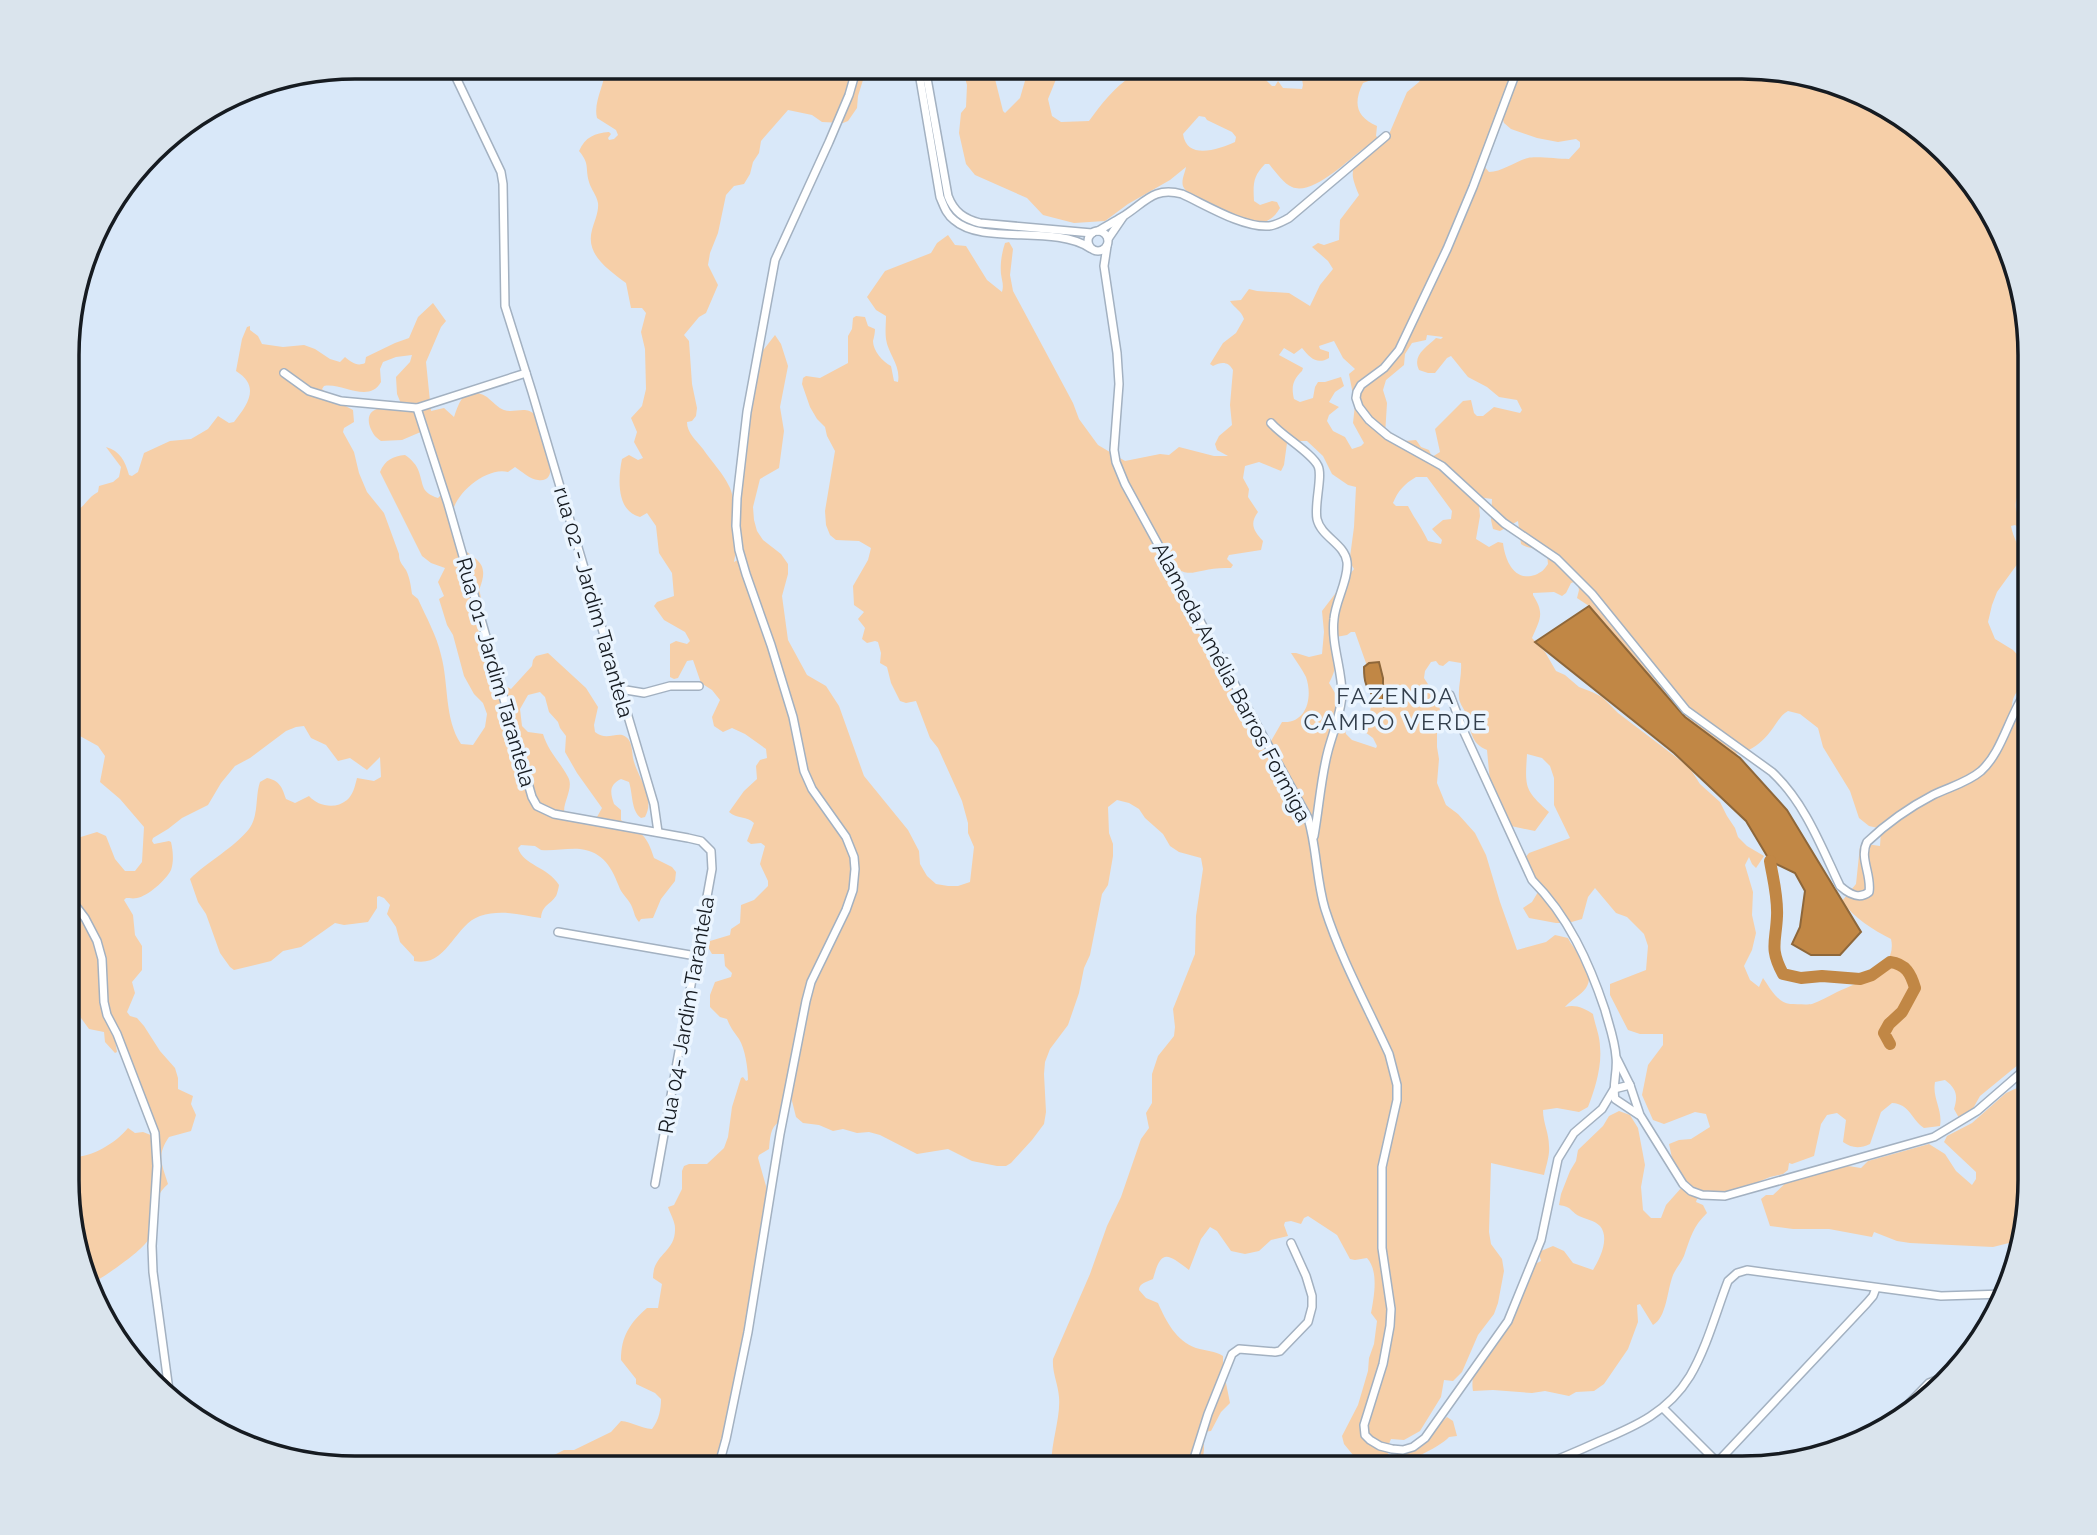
<svg xmlns="http://www.w3.org/2000/svg" width="2097" height="1535" viewBox="0 0 2097 1535" font-family="Raleway,sans-serif">
<style>
.green{fill:#f6cfa8;fill-rule:evenodd}
.water{fill:#c18745;stroke:#8e673a;stroke-width:2}
.lines{fill:none;stroke-linecap:round;stroke-linejoin:round}
.river{stroke:#c18745;stroke-width:12}
.minor-casing{stroke:#a3b1c1;stroke-width:10}
.minor{stroke:#fff;stroke-width:7}
.labels{text-anchor:middle;dominant-baseline:central;stroke-width:7;stroke-linejoin:round;paint-order:stroke}
.street-label{font-size:21px;fill:#161b21;stroke:#ebf5ff}
.neighbourhood-label{font-size:23px;letter-spacing:2px;fill:#333f4c;stroke:#ebf5ff}
.rim{fill:none;stroke:#161b21;stroke-width:3.5}
</style>
<rect width="100%" height="100%" fill="#d9e8f9"/>
<g class="green">
<path d="M606 67H867L858 96 857 108 848 121 843 123 822 122 812 115 788 110 761 141 759 153 753 162 750 174 744 184 734 186 726 195 718 233 710 253 708 265 718 285 706 313 699 317 684 335 689 341 692 384 697 408 696 416 692 421 687 422C687 433 696 440 703 449 711 461 723 473 729 486 737 501 738 546 734 562L745 556 740 532 738 451 758 357 775 335 781 344 788 366 780 407 784 431 779 468 760 479 753 507 754 520 757 531 763 540 781 554 788 564V574L782 596 788 640 807 675 826 686 839 706 864 776 908 830 919 851 920 864 927 876 936 884 948 886H958L970 882 974 847 968 833V823L962 801 938 748 930 738 916 701 906 703 900 701 891 683 887 667 880 663 881 653 878 642 875 641 867 643 862 639 865 628 858 619 864 612 854 605 853 586 868 560 871 548 859 541 836 540 830 535 826 525 825 511 835 451 827 436 825 427 817 419 810 407 802 384 803 378 806 376 820 378 848 363V336L852 329 853 318 856 316 865 317 868 326 875 329C875 333 874 337 873 341 873 351 883 362 891 366L894 381 898 382C901 365 888 354 886 339 885 332 886 323 886 316L876 310 867 297 885 271 931 253 937 243 948 235 955 245 966 246 987 280 1002 292C1004 285 1002 281 1001 274 1000 263 1002 252 1005 243L1009 242 1013 249 1010 275 1013 291 1073 403 1079 419 1098 445 1125 461 1160 454 1169 455 1179 447 1214 456H1228L1217 450 1215 444 1219 436 1232 425 1230 405 1233 370C1228 361 1221 362 1213 366L1210 364 1223 343 1236 333 1244 319C1241 310 1235 309 1230 301L1241 300 1249 289 1257 291 1289 293 1310 306 1320 285 1333 269 1328 261 1312 247 1318 243 1324 245 1339 240 1340 220 1359 195C1347 167 1353 169 1370 146L1363 149C1347 161 1312 196 1292 187 1284 184 1275 171 1269 164H1265C1253 176 1253 184 1254 201L1260 205 1272 201 1277 202 1280 208C1262 239 1230 216 1207 203 1201 199 1188 195 1184 188 1180 182 1185 173 1186 167L1170 180 1128 204 1105 221 1074 223 1043 215 1027 198 975 175 966 164 959 133 961 113 966 107 967 85 962 67H997L995 79 1003 111 1005 113 1020 98 1029 67H1061L1048 99 1052 116 1061 122 1089 121C1100 106 1115 86 1131 77 1162 61 1223 67 1257 67L1262 76 1272 86H1275L1278 81 1283 88 1302 89 1303 85 1300 67H1358L1359 72 1370 69 1373 75 1371 80 1363 83C1353 103 1356 117 1377 126L1376 136 1381 140 1387 139 1407 92 1419 82 1428 67H1761L1852 88 1918 126 2001 227 2030 336V510L2025 490 2021 488C2016 498 2013 506 2019 517H2026L2030 530 2026 533 2015 525 2011 526C2013 538 2020 546 2021 559L1997 592 1992 605 1988 622 1995 639 2013 650 2030 668V678C2021 686 2012 694 2012 707L2016 706 2030 691V1055L1980 1096 1971 1112 1959 1118 1954 1109C1958 1096 1957 1089 1945 1080L1935 1082C1932 1098 1943 1110 1940 1126L1924 1128C1911 1119 1910 1104 1892 1103L1881 1112 1870 1144C1859 1149 1852 1148 1843 1142L1846 1120 1837 1113 1827 1115 1821 1124 1814 1156 1792 1164 1789 1163 1788 1170 1783 1174 1770 1177 1732 1193 1697 1199 1696 1202 1703 1205 1707 1213C1693 1226 1690 1239 1684 1256 1681 1263 1676 1268 1673 1275 1667 1290 1667 1317 1653 1325L1640 1304 1637 1305 1638 1322 1628 1349 1604 1384 1594 1391 1576 1392 1569 1396 1545 1391 1532 1393 1493 1390 1473 1391C1468 1365 1496 1346 1507 1325 1517 1306 1525 1285 1533 1265L1541 1261 1539 1254 1541 1251 1553 1246 1564 1251 1573 1263 1593 1270C1600 1259 1610 1238 1600 1226 1594 1220 1585 1219 1579 1216 1569 1210 1572 1207 1559 1205L1561 1194 1570 1171 1576 1161 1578 1150 1603 1126 1609 1116 1619 1111 1630 1115 1638 1128 1645 1165 1641 1187 1643 1210 1651 1218H1661L1666 1205 1682 1187 1674 1167 1669 1144 1679 1140 1691 1139 1710 1127 1706 1114 1695 1112 1664 1124 1653 1120 1642 1095 1648 1065 1663 1045V1034H1640L1628 1030 1610 995V984L1646 970 1648 946 1644 934 1627 917 1616 913 1595 888 1588 897 1582 919 1568 923H1556L1529 918 1523 908 1532 902 1538 892 1525 873 1521 862 1529 853 1570 838 1554 805V778L1550 766 1542 758 1527 754C1525 787 1524 790 1549 812L1535 831 1511 826 1490 782 1487 750C1472 744 1471 733 1468 718 1466 711 1459 704 1459 697 1458 687 1462 675 1461 663L1449 661 1443 666 1439 665 1436 661 1431 662 1425 671 1424 678 1437 698 1440 710 1437 723V747L1439 759 1437 783 1446 805 1458 814 1475 833 1486 855 1500 902 1517 950 1546 942 1555 935 1568 938C1575 952 1597 971 1586 988 1581 995 1571 1000 1565 1007 1575 1004 1584 1008 1593 1014 1595 1025 1600 1036 1600 1047 1602 1066 1595 1089 1588 1107L1579 1112 1557 1108 1543 1110C1543 1123 1549 1133 1549 1146 1550 1155 1546 1166 1544 1175L1491 1163 1489 1232 1491 1244 1502 1259 1504 1271 1498 1303 1494 1314 1478 1335 1462 1372 1453 1381 1444 1380 1441 1397 1420 1431 1404 1440 1391 1439 1386 1451 1391 1457 1417 1445 1447 1417 1453 1421 1457 1436 1449 1437C1439 1448 1400 1466 1385 1468 1374 1470 1362 1468 1351 1468L1353 1455 1344 1444 1342 1436 1358 1405 1368 1371 1369 1358 1374 1344 1377 1321 1371 1313C1374 1297 1379 1271 1367 1258L1355 1260 1350 1259 1337 1235 1308 1216 1304 1218 1301 1224 1291 1221 1285 1222 1284 1225 1288 1236 1271 1240 1259 1251 1245 1254 1231 1251 1217 1231 1210 1227 1201 1239 1189 1270C1166 1252 1161 1250 1153 1279 1147 1282 1139 1283 1139 1290L1146 1298 1158 1303C1166 1321 1176 1341 1196 1348 1206 1351 1215 1351 1223 1356V1368L1230 1403 1221 1412 1211 1431 1203 1432 1204 1449 1202 1468H1052C1049 1448 1061 1419 1059 1397 1058 1383 1052 1373 1053 1359L1090 1274 1107 1226 1121 1197 1141 1139 1149 1128 1146 1113 1152 1103V1074L1158 1056 1174 1036 1175 1027 1173 1009 1195 954 1196 916 1203 869 1201 858 1179 852 1170 846 1163 834 1145 818 1139 809 1129 803 1117 800 1108 807 1109 833 1113 844V856L1108 885 1102 894 1090 955 1084 968 1079 993 1068 1025 1050 1049 1045 1062 1044 1074 1046 1112 1044 1124 1032 1140 1011 1163 1006 1166H997L972 1161 948 1149 917 1154 880 1135 869 1132 857 1133 843 1129 833 1131 819 1125 803 1123 796 1117 791 1097 795 1070 779 1122C770 1127 770 1139 769 1149L759 1155 758 1158 766 1186 767 1205 763 1235 753 1271 754 1294 719 1468H540L552 1456 564 1450H574L611 1432 621 1421C632 1422 640 1428 652 1429 659 1420 661 1409 661 1399L655 1393 636 1384V1379L621 1360C621 1336 630 1323 647 1308H658L662 1284 653 1278C653 1253 676 1253 675 1228 675 1222 670 1213 668 1207L674 1205 682 1189V1171L684 1166 689 1164H707L724 1148 728 1137 732 1107 741 1078 743 1077 746 1081 748 1080C748 1069 745 1048 739 1039 734 1032 730 1027 727 1019L720 1017 710 1007V995L715 982 731 977 732 973 725 966 724 954H712L708 947 710 941 730 935 731 929 740 923 741 905 754 900 768 886V881L760 864 765 846 761 843 751 844 747 841 754 823C747 816 737 819 729 812L744 791 757 779 756 766 760 760 767 758 766 749 745 734 732 728 723 732 714 726 712 717 720 700 712 690 701 683 693 660 687 661 678 678 674 679 670 677V644L676 641 687 644 690 641 685 632 664 620 654 606 657 602 674 596 672 573 659 553 656 526 647 513 640 517C616 511 618 478 622 459L629 455 638 460 643 458 634 442 637 432 631 418 642 406 646 389 645 349 641 332 646 313 642 308H631L626 283C609 270 585 255 592 230 594 222 599 212 598 203 597 196 591 189 589 182 585 167 590 164 579 151 585 137 595 133 609 132L611 134 608 138 609 140 614 139 618 135 616 130 597 118C593 102 605 84 606 67ZM1497 109H1499L1504 123 1511 129 1537 138 1558 142 1576 139 1580 142V147L1569 159C1558 159 1536 156 1528 158 1514 162 1502 172 1489 172L1483 165 1497 115ZM1199 116 1205 117 1207 120 1232 132 1236 137 1235 142C1219 149 1187 161 1183 134ZM1427 335 1443 337 1441 339 1436 338C1426 348 1412 355 1419 370L1428 373H1435L1447 358 1451 356 1468 377 1487 387 1499 397 1517 400 1522 410 1520 413 1494 407 1483 416H1477L1474 413 1471 400 1463 401 1435 429 1440 452 1432 457 1429 450 1421 447 1416 440 1394 442 1385 435 1387 403 1383 390 1386 380 1404 365 1405 354 1412 343 1426 340ZM1334 341 1343 358 1355 369 1349 374 1355 405 1353 423 1364 443 1361 446 1352 449 1345 437 1333 431 1327 421 1329 415 1339 407 1329 402 1335 392 1344 386 1341 377 1325 382H1318L1315 387 1313 398 1300 402 1294 399C1291 386 1293 380 1302 371L1303 368 1279 355 1284 348 1294 354 1302 348C1310 358 1317 365 1329 358V352L1320 349 1319 346ZM1294 441H1307L1323 456 1332 474 1348 485 1356 487 1354 527 1350 557V562L1354 569 1322 611 1324 632 1322 654 1309 657 1296 653H1291C1296 661 1302 669 1306 677 1313 697 1307 724 1282 722L1267 748C1258 739 1249 728 1243 717 1232 694 1234 671 1207 658 1212 642 1202 638 1194 625 1186 612 1182 598 1175 585 1167 572 1156 562 1156 546 1190 590 1188 566 1231 568L1233 565 1227 559 1229 555 1261 550 1263 541C1254 531 1249 524 1258 512L1248 497 1249 489 1243 478 1245 466 1259 462 1281 471 1284 465 1287 443ZM1416 477H1427L1452 511 1451 519 1443 520 1432 529 1442 540 1441 544 1428 541C1422 528 1414 518 1408 506H1396L1393 503C1398 491 1404 484 1416 477ZM1478 497 1492 499 1491 520 1493 529 1500 531 1518 521 1521 544C1528 549 1536 547 1547 554L1548 564C1544 570 1542 572 1535 575 1514 582 1505 560 1503 543L1498 542 1489 547 1476 539 1480 516ZM1577 581 1579 590 1577 598 1589 606 1585 618 1719 755C1744 755 1758 749 1773 728 1778 721 1781 715 1788 711L1800 714 1818 728 1823 747 1850 791 1859 818 1869 826 1878 828 1881 831 1880 846 1866 844 1860 846 1856 884 1842 901C1855 919 1872 929 1891 939 1898 969 1859 982 1837 992 1829 996 1820 1001 1812 1004 1807 1005 1796 1004 1790 1004 1777 1002 1770 988 1763 978L1759 987 1750 980 1744 966 1752 950 1756 933 1752 915 1753 892 1745 865 1749 857 1752 864 1756 868 1764 856 1747 846 1738 837 1735 828 1727 816 1720 802 1700 784 1689 767 1618 713 1602 697 1592 692 1579 687 1565 675 1556 671 1545 652 1532 638C1540 619 1545 614 1533 595V593L1554 592 1562 596 1566 593 1571 583ZM1351 632H1355L1367 666 1372 703 1365 732 1373 738 1377 746 1376 748 1352 740 1346 734 1335 693 1329 683C1338 667 1337 654 1336 637L1347 635Z"/>
<path d="M433 303 446 321 441 327 426 362 431 411 444 408 454 417C460 400 465 384 487 397 492 401 498 408 504 410 514 414 526 405 535 415 540 420 542 432 544 440 547 449 560 483 538 480 531 480 521 471 515 467L508 472C488 466 455 493 453 512 452 523 457 536 459 546 478 561 490 563 479 590 485 607 476 613 489 630 473 646 493 680 511 689L532 666 533 660 536 656 548 653 586 688 598 707 594 725 595 732C607 742 618 730 626 737 632 741 632 751 633 758 636 772 646 785 648 800 649 807 648 811 645 817L641 818C631 811 633 794 629 782L621 779C609 785 610 792 614 804L621 810V820C641 832 647 835 654 858L672 867 676 872 675 881 661 899 653 918 641 919 639 922C634 916 635 914 632 907 630 901 623 895 620 889 612 868 604 852 580 849 567 848 554 851 541 850L535 846 521 845 518 848C523 865 548 867 559 885 559 886 557 895 556 896 550 905 542 905 541 918 521 915 501 909 480 916 454 925 447 968 414 961V957L400 942 396 927 387 914 390 905 384 898 379 896 377 897V908L368 922 344 925 335 923 301 947 283 951 271 961 234 970 230 967 220 953 206 914 198 902 190 879C207 862 235 847 249 829 259 816 255 796 260 782L267 778C280 781 282 787 286 799L295 803 309 796C318 806 335 810 347 800 353 795 355 786 357 778L374 781 381 777 380 757 367 770 350 758 338 761 326 745 311 738 304 726 296 727 286 731 250 758 235 766 221 783 208 805 182 818 168 829 153 838 152 841 154 844 169 841 171 842C173 851 174 861 171 870 166 880 148 896 137 898 133 899 129 898 126 898L124 900 133 915 135 935 142 946V970L132 982 135 993 127 1012 130 1016 137 1018 144 1026 160 1051 175 1068 178 1078V1089L193 1096 191 1104 196 1115 191 1131 169 1137C156 1156 162 1164 168 1184 148 1201 158 1219 148 1240 142 1251 104 1277 91 1284L69 1218V1157C89 1159 115 1144 128 1128L135 1133 143 1132 156 1137 138 1087 127 1072 126 1053 119 1041 115 1040 117 1052 115 1053 105 1042 104 1032 89 1029 81 1018 79 1011 69 1013V847L73 845 71 840 97 832 106 836 115 859 125 871H135L142 862 144 827 120 799 100 782 105 756 98 746 69 730V515C86 508 84 500 98 492L99 486 113 482 119 477 121 467 106 447C120 451 125 461 129 475L132 476 138 472 144 453 170 441 191 439 208 429 218 416 229 423 234 422C249 403 260 386 236 371L242 339 247 327 250 326V330L258 336 262 344 283 347 304 345 315 349 330 359 340 362 345 357C351 362 357 367 365 363L366 357 395 343 409 338 418 317ZM412 355 410 362 396 377 397 394 402 406C387 407 363 405 370 427 373 434 375 437 381 441L402 440 423 431 442 494 438 498C421 492 424 487 419 472 417 465 411 459 405 455 393 456 385 460 380 472L422 556 431 563 445 568 438 582 444 596 439 599 447 625 453 635 464 676 474 694 483 703 487 714 485 727 473 745 461 744C444 718 449 684 441 655 437 636 426 617 418 599L412 594C411 587 410 578 406 570 402 564 399 562 399 554L384 513 367 492 359 473 354 452 343 432 344 428 354 422 353 410 334 400 322 389 324 386C341 382 369 404 381 382L380 369 383 362 396 357ZM540 692 545 697 549 712 558 722 560 728 566 736 565 752 577 773 602 808 597 817 589 824C542 822 578 794 568 777 560 762 548 751 543 734L528 732 522 726 520 709 528 695Z"/>
<path d="M2030 1077V1199L2019 1252 2009 1243 1993 1247 1910 1243 1897 1241 1874 1232 1872 1237 1829 1229H1793L1770 1226 1761 1199 1766 1195H1773L1791 1178 1848 1166 1861 1168 1868 1161 1929 1144 1945 1154 1956 1171 1972 1185 1976 1179V1172L1944 1142 1947 1136 1972 1123 2006 1093 2017 1088Z"/>
</g>
<g class="water">
<path d="M1589 606 1685 717 1740 758 1787 810 1861 932 1840 955H1811L1792 944 1800 927 1805 891 1795 873 1770 861 1746 821 1674 753 1535 642Z"/>
<path d="M1379 662 1383 678V706L1376 705C1375 696 1370 693 1366 684 1364 679 1364 673 1364 667L1369 663Z"/>
</g>
<g class="lines">
<path class="river" d="M1770 861C1773 879 1778 897 1777 916 1776 942 1769 948 1783 974L1801 978 1822 976 1860 979 1872 975 1890 962C1906 964 1911 974 1915 988L1902 1012 1889 1024 1884 1033 1890 1044"/>
<g class="minor-casing">
<g id="minor">
<path d="M451 67 501 172 503 184 505 306 532 392 654 804 658 832"/>
<path d="M918 67 940 197C944 206 946 214 954 220 983 246 1054 224 1090 248"/>
<path d="M925 67 948 196C954 212 964 219 980 223L1092 233"/>
<path d="M1518 67 1473 187 1447 249 1399 350 1384 368 1361 385 1357 392 1356 398 1359 407 1369 420 1388 436 1442 466 1504 523 1557 559 1592 594 1686 710 1772 772C1805 803 1821 846 1840 886 1849 894 1859 900 1869 892 1872 875 1859 858 1867 842 1887 823 1908 808 1933 795 1949 787 1967 783 1981 771 2004 750 2009 712 2030 687"/>
<circle cx="1098" cy="241" r="10"/>
<path d="M1098 231C1106 226 1114 222 1122 217 1145 203 1153 186 1182 194 1206 205 1243 228 1269 226 1277 225 1283 221 1289 218L1386 136"/>
<path d="M1108 239 1123 217"/>
<path d="M1107 246 1104 266 1117 353 1119 384 1114 450 1116 462 1125 484 1308 818C1317 848 1316 879 1325 909 1341 959 1367 1006 1389 1054L1397 1085V1100L1382 1167V1248L1391 1309 1390 1326 1383 1364 1364 1425 1365 1435 1370 1440 1380 1446 1392 1449 1403 1450 1413 1447 1425 1438 1508 1321 1541 1240 1558 1159 1574 1133 1602 1109 1614 1089 1630 1085"/>
<path d="M284 373 309 391 341 401 417 408 526 373"/>
<path d="M417 408 448 504 532 797 537 806 554 814 688 838 701 841 711 851 712 869 655 1184"/>
<path d="M1271 423C1282 436 1312 453 1318 466 1323 476 1314 504 1317 519 1321 537 1345 544 1347 562 1349 579 1335 602 1334 619 1331 644 1342 669 1342 694 1341 714 1333 732 1328 751 1321 777 1319 808 1314 836"/>
<path d="M620 689 644 693 670 686H699"/>
<path d="M1450 695 1464 732 1532 880C1568 916 1589 962 1605 1010 1609 1025 1615 1041 1616 1057 1618 1070 1612 1086 1615 1099L1639 1115"/>
<path d="M69 897 85 918 97 941 102 959 104 1002 107 1015 117 1034 155 1133 157 1166 152 1246 153 1272 170 1398"/>
<path d="M558 932 696 956"/>
<path d="M1617 1059 1630 1085 1640 1115 1683 1184 1691 1191 1702 1195 1725 1196 1934 1137 1977 1111 2030 1065"/>
<path d="M1663 1408 1723 1468"/>
<path d="M1890 1423 1929 1383 1947 1376"/>
<path d="M718 1468 726 1439 748 1332 780 1134 806 1001 811 982 846 910 853 890 855 869 854 857 846 837 812 789 804 771 793 717 771 645 746 574 739 550 736 526 737 498 747 412 775 260 829 142 849 95 857 67"/>
<path d="M1191 1468 1208 1414 1232 1354 1239 1349 1275 1352 1280 1351 1308 1322 1312 1307V1296L1306 1276 1291 1243"/>
<path d="M1535 1468C1557 1460 1578 1451 1600 1441 1636 1426 1668 1412 1690 1376 1707 1347 1716 1312 1728 1281L1737 1273 1747 1270 1941 1296 2004 1294"/>
<path d="M1712 1468 1867 1303 1873 1296 1876 1288"/>
</g>
</g>
<use href="#minor" class="minor"/>
</g>
<g class="labels">
<g class="street-label">
<text transform="translate(594 602) rotate(74)">rua 02 - Jardim Tarantela</text>
<text transform="translate(496 672) rotate(74)">Rua 01- Jardim Tarantela</text>
<text transform="translate(1232 682) rotate(62)">Alameda Amélia Barros Formiga</text>
<text transform="translate(686 1015) rotate(-80)">Rua 04- Jardim Tarantela</text>
</g>
<g class="neighbourhood-label">
<text x="1396" y="695">FAZENDA<tspan x="1396" dy="26">CAMPO VERDE</tspan></text>
</g>
</g>
<path d="M0 0H2097V1535H0ZM355 79H1742A276 276 0 0 1 2018 355V1180A276 276 0 0 1 1742 1456H355A276 276 0 0 1 79 1180V355A276 276 0 0 1 355 79Z" fill="#dae4ed" fill-rule="evenodd"/>
<path class="rim" d="M355 79H1742A276 276 0 0 1 2018 355V1180A276 276 0 0 1 1742 1456H355A276 276 0 0 1 79 1180V355A276 276 0 0 1 355 79Z"/>
</svg>
